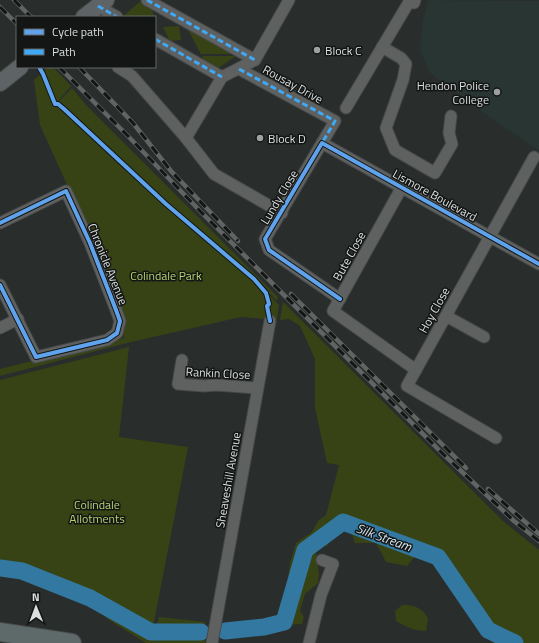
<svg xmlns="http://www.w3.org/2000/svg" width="539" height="643" viewBox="0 0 539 643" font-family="'Titillium Web',sans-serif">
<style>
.built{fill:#283532}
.green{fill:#374314}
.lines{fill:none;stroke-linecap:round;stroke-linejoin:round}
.river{stroke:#3378a0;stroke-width:17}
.street-casing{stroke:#474949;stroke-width:13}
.secondary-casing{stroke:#474949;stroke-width:18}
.primary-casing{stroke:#474949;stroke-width:20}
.street{stroke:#5f6161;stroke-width:11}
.secondary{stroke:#5e6465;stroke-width:16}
.primary{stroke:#5e696a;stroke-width:18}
.rail-casing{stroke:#606463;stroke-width:4.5}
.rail{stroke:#131615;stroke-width:3;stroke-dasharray:9;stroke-linecap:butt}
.quiet{stroke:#3fa9f5;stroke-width:3;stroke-dasharray:6 3;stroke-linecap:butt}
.cycleway-casing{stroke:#131615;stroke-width:6}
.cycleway{stroke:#60a3ed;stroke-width:4}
.poi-dot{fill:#9da1a0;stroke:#131615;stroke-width:1.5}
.labels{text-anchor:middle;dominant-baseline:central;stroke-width:3;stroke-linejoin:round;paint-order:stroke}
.poi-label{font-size:12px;fill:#dbdfde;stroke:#131615;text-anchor:start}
.street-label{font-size:12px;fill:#dbdfde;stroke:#131615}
.park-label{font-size:12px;fill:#b8d36e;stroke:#131615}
.water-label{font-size:13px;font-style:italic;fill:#d4e6f3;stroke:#131615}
</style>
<rect width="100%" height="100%" fill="#292d2c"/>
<path class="built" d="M428 0 539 1V151L482 112 430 73 420 51 423 20Z"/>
<g class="green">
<path d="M142 0 149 4 155 17H122Z"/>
<path d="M179 26 181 40 170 41 163 27Z"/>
<path d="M186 26 238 54H201Z"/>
<path d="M202 56H236L218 68 206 65Z"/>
<path d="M48 67H53L71 86 58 101 147 184 59 101 72 88 86 105 278 297 277 301 246 270 151 188 246 270 279 305 277 320 241 317 131 342 0 376V369L124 338 120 315 88 231 40 125 34 80Z"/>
<path d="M283 302 503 521 539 550V643H493L431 557 417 554 407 566 386 562 376 543H355L351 531 334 532 327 546 320 545 316 553 319 574 318 583 305 594 300 611 304 617 302 624 287 625 272 631 283 617 290 563 296 543 312 532 318 521 326 515 339 465 327 463 315 408V359L300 326 289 319 280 320Z"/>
<path d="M129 347 119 437 188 447 153 627 49 572 0 565V380Z"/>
<path d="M0 567 49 575 153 630 156 629 159 617 205 622V643H146L109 620 87 601 60 588 23 576 0 572Z"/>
<path d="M402 605C415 605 421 607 428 618L426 631C415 631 406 627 396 621L395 611Z"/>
</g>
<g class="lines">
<g class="river">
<path d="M0 568 22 571 90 598 151 632H201"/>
<path d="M225 631 264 627 284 622 305 550 343 522 438 557 488 630 515 643"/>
</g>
<g class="street-casing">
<g id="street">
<path d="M147 0 255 60"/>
<path d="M98 6 117 17"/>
<path d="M155 39 222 77"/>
<path d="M382 47 401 58 406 64 403 80 386 128 395 150 435 173 452 144 449 133 451 116"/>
<path d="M118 67 132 76 186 138"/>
<path d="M239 69 335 121 265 239 269 250 340 299"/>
<path d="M346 108 409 2 414 3 415 0"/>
<path d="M322 143 539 264"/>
<path d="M402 187 333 311 416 370"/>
<path d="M282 213 214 174 186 138 222 77 255 60 289 0"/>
<path d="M0 223 66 191 90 243 116 310 120 321 117 333 107 340 36 357 0 285"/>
<path d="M446 316 484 337"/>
<path d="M0 328 18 319"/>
<path d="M182 360 178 384 204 386 216 385 257 388"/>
<path d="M496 438 407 386 534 157"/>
<path d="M212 643 270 321"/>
<path d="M309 643 321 595 333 564 322 560"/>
</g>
</g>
<g class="secondary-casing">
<g id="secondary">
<path d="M84 17 106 0"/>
<path d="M0 83 20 67"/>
</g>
</g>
<g class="primary-casing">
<path id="primary" d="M0 632 72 643"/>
</g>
<use href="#street" class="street"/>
<use href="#secondary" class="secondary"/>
<use href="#primary" class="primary"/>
<g class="rail-casing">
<g id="rail">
<path d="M14 0 31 17"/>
<path d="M0 7 17 24"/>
<path d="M59 67 127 135 201 212 441 452 514 521 539 541"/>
<path d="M79 67 133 123 171 171 238 241"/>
<path d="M291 294 466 468"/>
<path d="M488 489 539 534"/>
</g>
</g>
<use href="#rail" class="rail"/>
<g class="quiet">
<path d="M147 0 255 60"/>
<path d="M98 6 117 17"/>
<path d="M155 39 222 77"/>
<path d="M239 69 335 121 322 143"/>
</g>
<g class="cycleway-casing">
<g id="cycleway">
<path d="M39 67 43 74 55 104H58L64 109 166 204 254 279 266 293 269 304 267 306 270 321"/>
<path d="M0 223 66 191 90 243 116 310 120 321 117 333 107 340 36 357 0 285"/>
<path d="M340 299 269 250 265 239 322 143 539 264"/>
</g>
</g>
<use href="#cycleway" class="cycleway"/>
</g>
<g class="poi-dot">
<circle cx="317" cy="50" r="4"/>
<circle cx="497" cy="92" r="4"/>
<circle cx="260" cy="138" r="4"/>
</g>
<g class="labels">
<g class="poi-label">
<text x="325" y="50">Block C</text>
<text x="489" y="85" text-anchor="end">Hendon Police<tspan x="489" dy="14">College</tspan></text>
<text x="268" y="138">Block D</text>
</g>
<g class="street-label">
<text transform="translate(293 84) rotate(29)">Rousay Drive</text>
<text transform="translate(435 195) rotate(29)">Lismore Boulevard</text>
<text transform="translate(279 197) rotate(-59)">Lundy Close</text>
<text transform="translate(349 256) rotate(-61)">Bute Close</text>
<text transform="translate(108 264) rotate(68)">Chronicle Avenue</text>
<text transform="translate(434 310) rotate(-61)">Hoy Close</text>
<text transform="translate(218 373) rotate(3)">Rankin Close</text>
<text transform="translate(228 480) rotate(-80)">Sheaveshill Avenue</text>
</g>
<g class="park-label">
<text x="166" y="275">Colindale Park</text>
<text x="97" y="504">Colindale<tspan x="97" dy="14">Allotments</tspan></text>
</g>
<g class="water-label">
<text transform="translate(384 537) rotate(20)">Silk Stream</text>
</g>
</g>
<rect x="16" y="16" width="140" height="52" fill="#131615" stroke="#636665"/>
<rect x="24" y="29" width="20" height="6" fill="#60a3ed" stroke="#636665"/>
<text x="52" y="36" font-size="12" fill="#dbdfde">Cycle path</text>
<rect x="24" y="49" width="20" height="6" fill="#3fa9f5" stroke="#636665"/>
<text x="52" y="56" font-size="12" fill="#dbdfde">Path</text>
<g transform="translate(36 607) rotate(359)" stroke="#131615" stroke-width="3" paint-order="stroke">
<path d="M0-3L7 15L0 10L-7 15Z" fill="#dbdfde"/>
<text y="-6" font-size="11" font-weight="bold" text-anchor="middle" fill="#dbdfde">N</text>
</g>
</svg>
